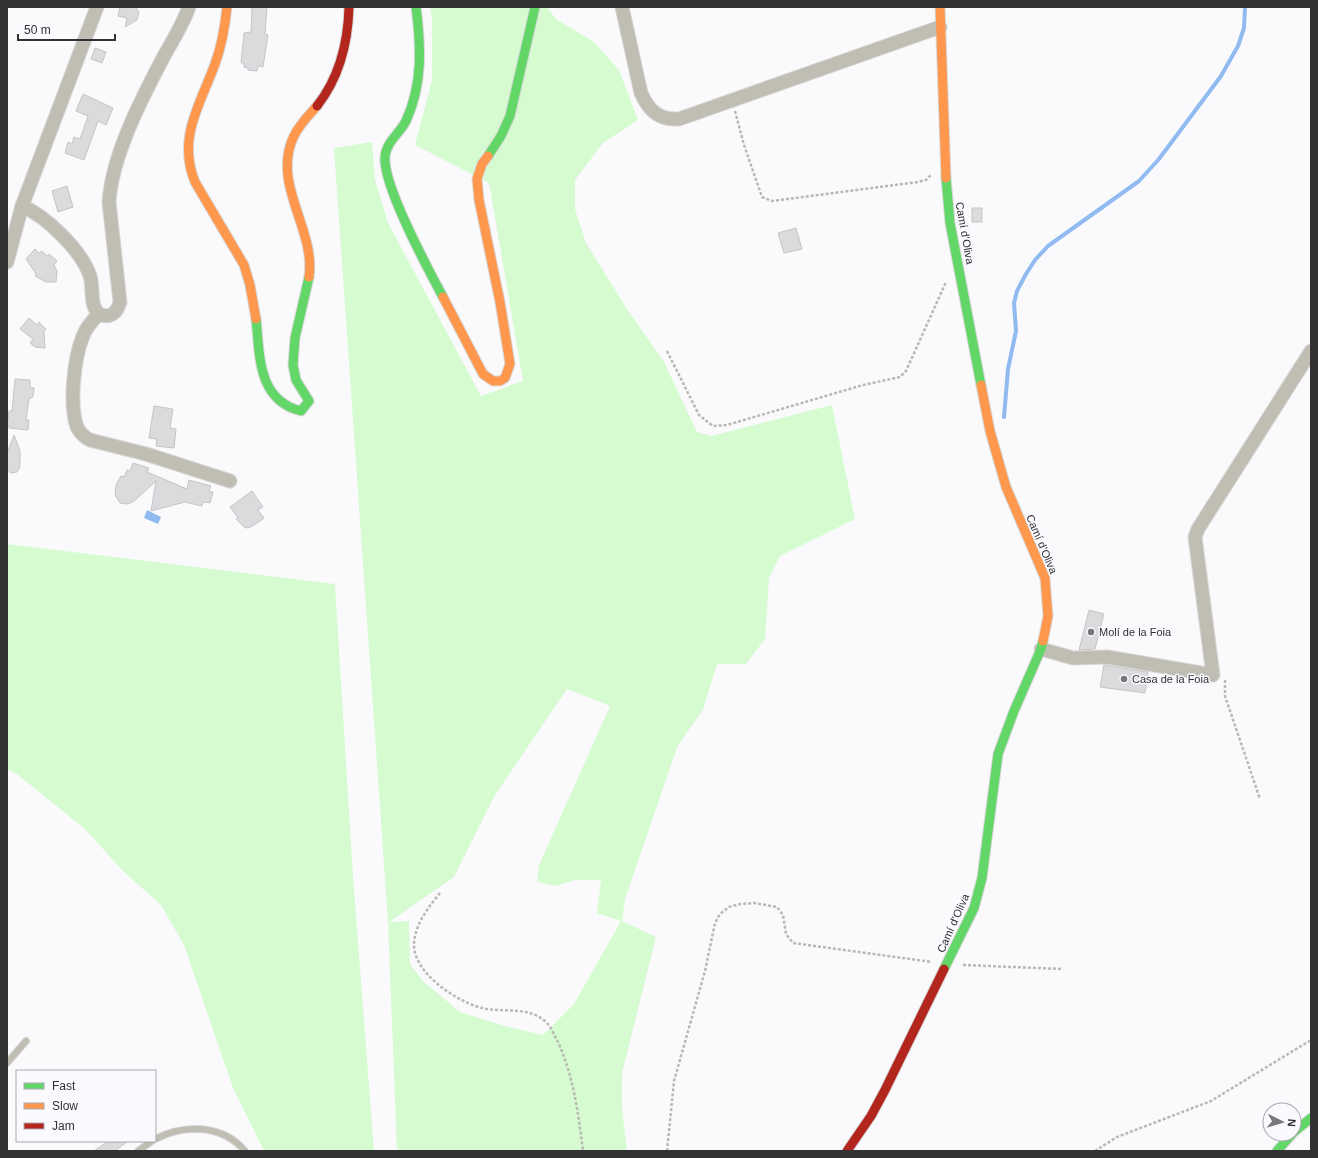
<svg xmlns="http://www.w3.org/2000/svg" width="1318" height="1158" viewBox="0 0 1318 1158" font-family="Helvetica,sans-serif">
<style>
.green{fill:#d6fbd1;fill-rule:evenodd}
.water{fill:#90baf0}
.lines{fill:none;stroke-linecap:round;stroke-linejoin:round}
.stream{stroke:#90baf0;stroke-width:4}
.building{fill:#dbdbde;stroke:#c5c5c8}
.lane-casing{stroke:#d7d7d8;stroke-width:8}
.street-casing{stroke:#d7d7d8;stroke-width:15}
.fast-casing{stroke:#d7d7d8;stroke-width:11}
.slow-casing{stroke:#d7d7d8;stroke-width:11}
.jam-casing{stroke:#d7d7d8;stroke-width:11}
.path{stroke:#b9b8b2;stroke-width:2.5;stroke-dasharray:3 2;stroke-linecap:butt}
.lane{stroke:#c0bdb3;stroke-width:6}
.street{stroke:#c0bdb3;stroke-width:13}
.fast{stroke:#63d668;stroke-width:9}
.slow{stroke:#ff974d;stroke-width:9}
.jam{stroke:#b3261e;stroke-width:9}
.poi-dot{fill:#78787b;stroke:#f9f9fe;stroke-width:1.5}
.labels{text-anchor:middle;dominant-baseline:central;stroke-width:3;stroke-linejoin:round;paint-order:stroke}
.street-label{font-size:11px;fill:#323235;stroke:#f9f9fe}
.poi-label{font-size:11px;fill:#323235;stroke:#f9f9fe;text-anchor:start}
</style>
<rect width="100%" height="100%" fill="#fafafd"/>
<g class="green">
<path d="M430 7H547L556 19 594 42 619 70 638 120 603 143 575 180V209L586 243 627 309 664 362 697 432 711 436 832 405 855 519 780 556 769 578 765 639 746 664H717L703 710 678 745 625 899 622 921 656 937 622 1073V1109L627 1151H397L388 922 334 148 372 142 375 180 388 223 481 396 523 381 489 183 415 145 432 80V18ZM567 689 610 706 539 865 537 882 555 886 575 880H601L597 913 621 921 574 1004 543 1035 505 1026 460 1012 424 982 410 964 409 921 389 922 454 877 495 795Z"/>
<path d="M7 544 335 584 353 876 374 1151H264L233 1088 184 945 161 905 123 871 85 829 18 775 7 769Z"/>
</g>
<path class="water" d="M147 510 161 517 158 524 144 518Z"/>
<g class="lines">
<path class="stream" d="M1004 417 1008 369 1016 331 1014 303 1017 291 1026 274 1035 260 1048 246 1139 181 1159 159 1221 76 1238 46 1244 28 1245 7"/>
</g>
<g class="building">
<path d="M120 7H137V11L139 12 137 20 125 27 127 18 118 16Z"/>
<path d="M252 7H267L265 34 268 35 263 67 258 66 257 71 248 70V68L244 67V63H241L244 33 251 32Z"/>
<path d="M95 48 106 52 102 63 91 59Z"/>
<path d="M83 94 113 108 106 125 98 121 84 160 65 153 68 142 72 144 74 137 80 139 88 116 76 111Z"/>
<path d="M67 186 73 207 58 212 52 191Z"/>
<rect x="972" y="208" width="10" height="14"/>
<path d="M796 228 802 249 784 253 778 233Z"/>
<path d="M35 249 39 253 42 251 47 256 49 254 57 261 54 265 57 271 56 282H46L35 276 36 274 26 259Z"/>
<path d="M29 318 37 325 39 322 46 329 44 332 45 348 35 347 30 343 33 339 20 329Z"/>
<path d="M15 379 30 380V387L34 388 33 397 29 399 26 420H29L28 430 9 428V426H7L9 411H12Z"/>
<path d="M154 406 173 409 170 428 176 429 174 448 156 446 157 439 149 438Z"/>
<path d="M14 435 20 451V467L17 472 11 473 7 470V453Z"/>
<path d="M133 463 149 468 147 472 187 489 189 480 211 486 209 491 213 492 210 503 203 502 202 506 185 502 151 511 156 481 133 502 127 504 120 503 115 495 116 485 121 476 124 477 127 470 130 471Z"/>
<path d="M252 491 263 507 258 510 264 518 251 527 245 528 236 519 238 518 230 507Z"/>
<path d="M1089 610 1104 614 1095 649 1079 650Z"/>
<path d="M1104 665 1148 672 1145 693 1100 687Z"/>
<path d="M108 1141H128L115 1151H94Z"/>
</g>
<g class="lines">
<g class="lane-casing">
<g id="lane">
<path d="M7 1063 26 1041"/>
<path d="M155 1139C184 1124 222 1124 245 1151"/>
<path d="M138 1151 152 1141"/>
</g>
</g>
<g class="street-casing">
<g id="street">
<path d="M189 7C183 24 173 40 164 56 142 98 112 155 109 202L120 302C117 313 110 319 99 314 93 320 86 327 83 336 74 358 69 404 77 427 80 433 84 437 90 440L146 454 230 481"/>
<path d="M622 7 641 93C649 111 659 120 679 119L940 27"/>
<path d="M22 206C46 216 82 251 90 276 94 289 89 305 99 314"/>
<path d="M7 262 22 206 97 7"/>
<path d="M1041 649 1073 658 1107 657 1213 675 1195 537 1198 529 1311 351"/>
</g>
</g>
<g class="fast-casing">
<g id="fast">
<path d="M416 7C421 46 423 84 406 121 400 133 386 142 385 157 383 186 428 269 443 297"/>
<path d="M488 156 501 136 510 116 535 7"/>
<path d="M946 178 950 223 981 385"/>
<path d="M256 319C260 355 257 400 301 411L309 401 296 380 293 365 295 338 309 277"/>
<path d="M944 969 974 908 982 878 998 754 1014 711 1041 649 1043 641"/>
<path d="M1294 1132 1311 1118"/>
<path d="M1277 1151 1292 1134"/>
</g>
</g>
<g class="slow-casing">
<g id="slow">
<path d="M227 7C225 27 222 45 215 64 200 105 177 138 195 182L244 265 250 285 256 319"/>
<path d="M940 7 946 178"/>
<path d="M309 277C316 230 272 185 293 138 298 126 308 116 317 106"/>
<path d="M443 297 483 374 493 381H500L505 378 510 364 500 302 479 200 477 179 482 164 488 156"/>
<path d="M981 385 990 431 1006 487 1045 578 1048 616 1043 641"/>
</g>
</g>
<g class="jam-casing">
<g id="jam">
<path d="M317 106C339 78 348 43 349 7"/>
<path d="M847 1151 871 1116 885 1090 944 969"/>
</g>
</g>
<g class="path">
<path d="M735 111 744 145 762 197 772 201 918 182 926 180 931 175"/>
<path d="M667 351 699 415 713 426 727 425 863 385 900 377 906 371 946 282"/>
<path d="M1225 680V696L1260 799"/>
<path d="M440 893C428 908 415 924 414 944 413 974 461 1005 487 1009 508 1012 528 1007 545 1021 551 1026 554 1035 558 1042 574 1078 578 1112 583 1151"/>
<path d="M963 965 1063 969"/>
<path d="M667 1151 674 1081 705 971 715 923 720 914 729 907 740 904 754 903 777 907 783 915 786 934 793 943 932 962"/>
<path d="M1095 1151 1117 1137 1211 1101 1311 1040"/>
</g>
<use href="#lane" class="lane"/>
<use href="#street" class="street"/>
<use href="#fast" class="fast"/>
<use href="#slow" class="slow"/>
<use href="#jam" class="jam"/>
</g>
<g class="poi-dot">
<circle cx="1091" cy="632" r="4"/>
<circle cx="1124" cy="679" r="4"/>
</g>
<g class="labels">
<g class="street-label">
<text transform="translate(965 233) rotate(80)">Camí d’Oliva</text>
<text transform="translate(1042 544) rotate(67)">Camí d’Oliva</text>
<text transform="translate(953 923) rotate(-66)">Camí d’Oliva</text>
</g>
<g class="poi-label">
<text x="1099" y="632">Molí de la Foia</text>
<text x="1132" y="679">Casa de la Foia</text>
</g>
</g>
<rect width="1318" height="1158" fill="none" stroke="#323235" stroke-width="16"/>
<rect x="16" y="1070" width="140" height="72" fill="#f9f9fe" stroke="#a9a9ae"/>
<rect x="24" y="1083" width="20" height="6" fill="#63d668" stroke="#a9a9ae"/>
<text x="52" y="1090" font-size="12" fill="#323235">Fast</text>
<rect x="24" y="1103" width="20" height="6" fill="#ff974d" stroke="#a9a9ae"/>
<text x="52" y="1110" font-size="12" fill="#323235">Slow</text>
<rect x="24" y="1123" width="20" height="6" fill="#b3261e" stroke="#a9a9ae"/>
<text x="52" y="1130" font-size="12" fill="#323235">Jam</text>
<g transform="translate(1282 1122) rotate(95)"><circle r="19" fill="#f9f9fe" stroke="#a9a9ae"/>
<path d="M0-3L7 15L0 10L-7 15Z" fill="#78787b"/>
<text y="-6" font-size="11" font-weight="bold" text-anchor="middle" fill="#323235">N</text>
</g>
<path d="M18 34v6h97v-6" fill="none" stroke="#323235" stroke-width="2"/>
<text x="24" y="34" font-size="12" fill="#323235" stroke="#f9f9fe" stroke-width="3" paint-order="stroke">50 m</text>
</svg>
